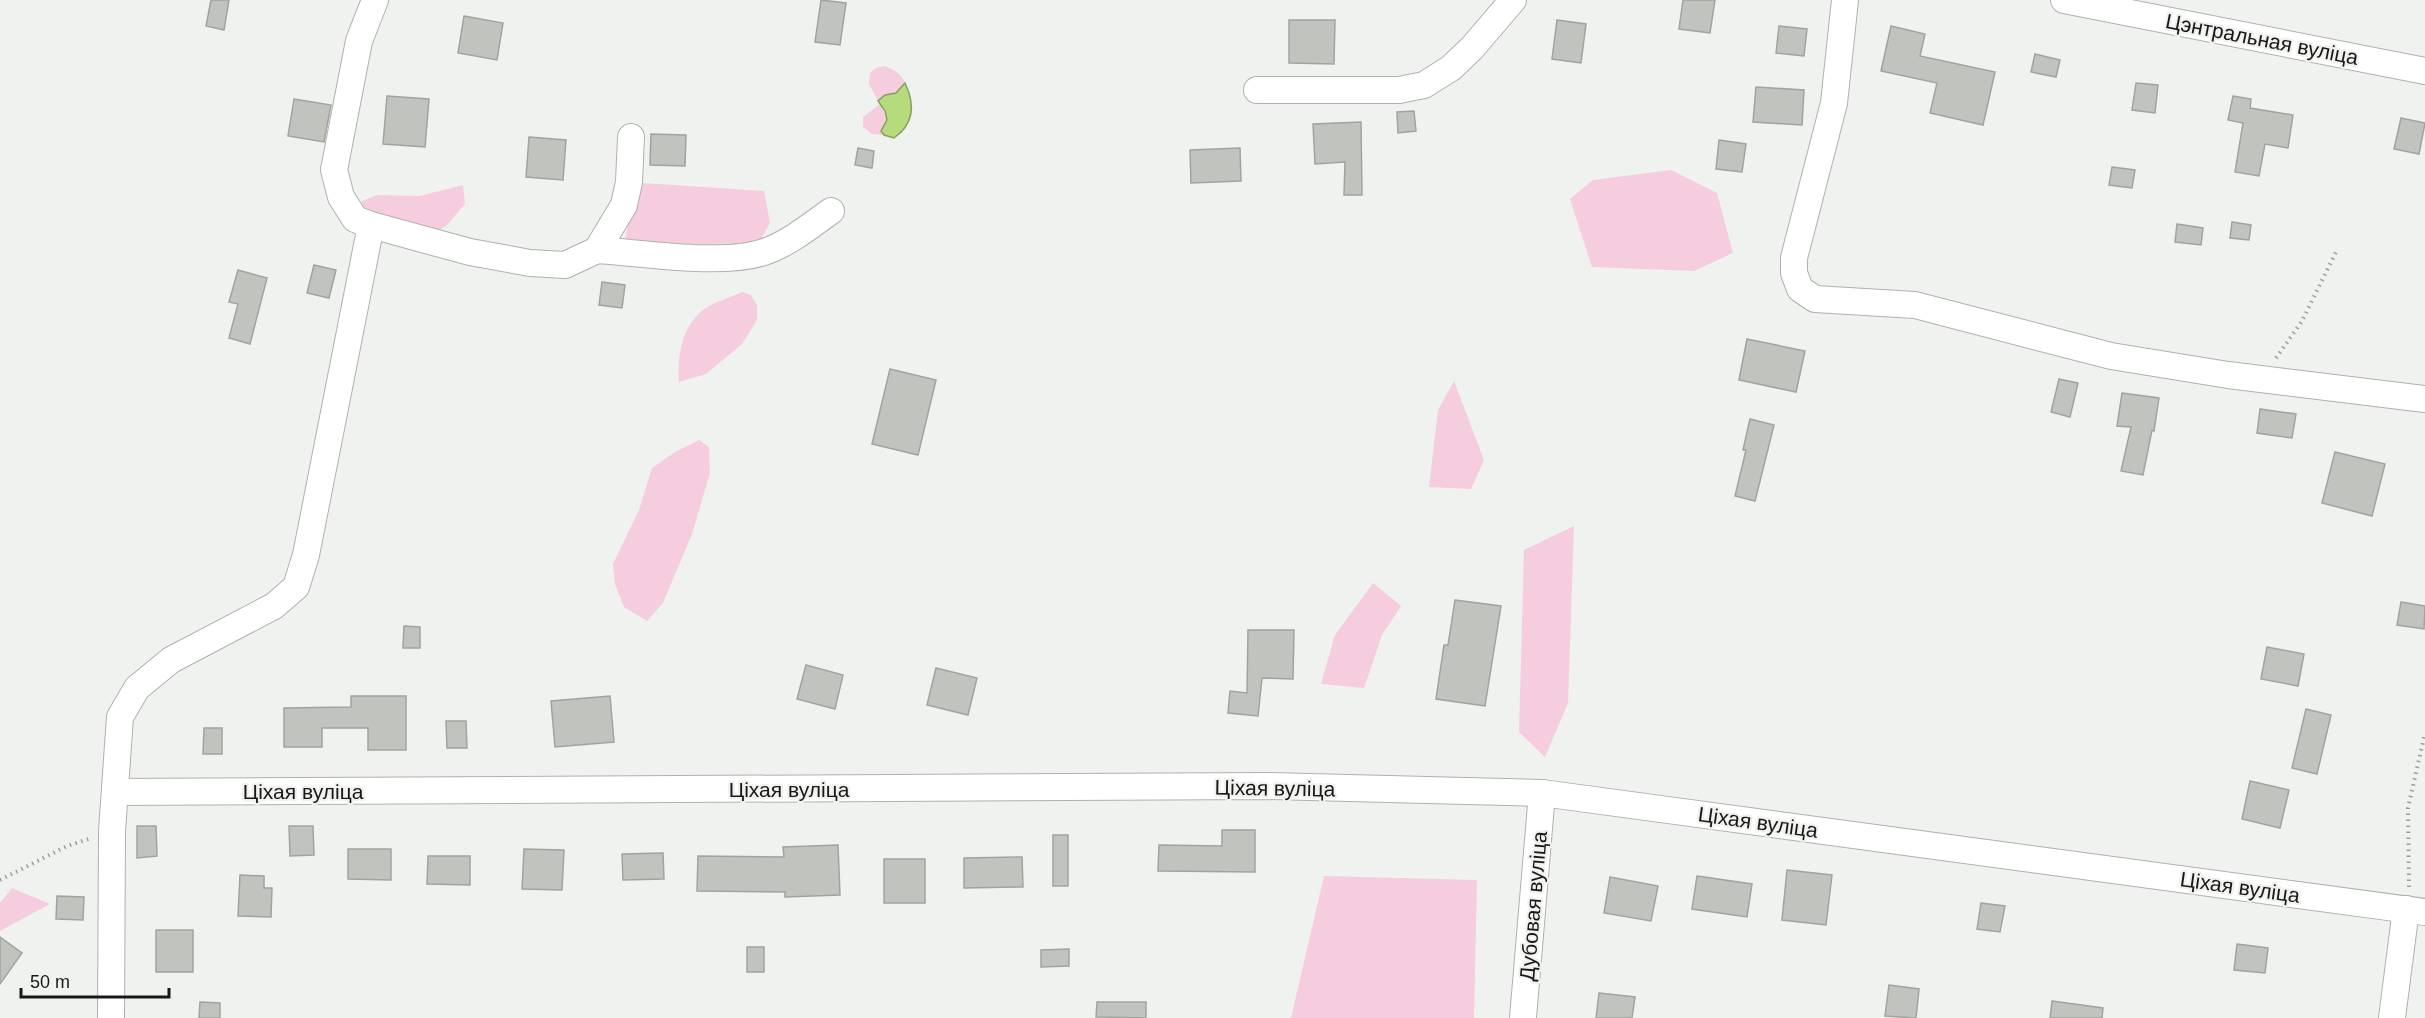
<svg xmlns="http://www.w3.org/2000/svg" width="2425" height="1018" viewBox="0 0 2425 1018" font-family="Helvetica,sans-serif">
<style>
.green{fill:#f5cdde}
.water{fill:#b6db7d;stroke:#87a05e;stroke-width:1.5}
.building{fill:#c1c3bf;stroke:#a2a3a0;stroke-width:1.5}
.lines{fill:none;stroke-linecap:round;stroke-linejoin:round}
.minor-casing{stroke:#afb1ae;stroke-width:28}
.path{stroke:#9d9e9c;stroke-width:4;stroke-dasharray:1.5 4.5;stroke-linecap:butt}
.minor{stroke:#fff;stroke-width:26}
.labels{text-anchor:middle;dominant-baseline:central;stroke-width:4.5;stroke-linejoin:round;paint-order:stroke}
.street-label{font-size:21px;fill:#181817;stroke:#f0f2ef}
</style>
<rect width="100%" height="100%" fill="#f0f2ef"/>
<g class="green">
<path d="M885 66C894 70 901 73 905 83L896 93 885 95 878 101 869 84 870 73 876 68Z"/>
<path d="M880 104 887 120 881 131 884 135 872 134 863 127V117Z"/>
<path d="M1671 170 1717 193 1733 253 1694 271 1592 267 1570 199 1593 180Z"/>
<path d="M643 183 764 191 770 223 759 243 661 245 625 240 630 214Z"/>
<path d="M463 185 465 204 446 226 427 236 362 212V201L377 195 419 196Z"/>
<path d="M742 292 751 295 757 305V320L742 344 706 374 679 382C677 355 682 324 707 307 718 301 731 297 742 292Z"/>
<path d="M1454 381 1484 460 1471 489 1429 487 1438 410Z"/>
<path d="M699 440 709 447 710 473 692 534 663 603 647 621 624 607 615 584 613 564 639 510 652 468 675 452Z"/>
<path d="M1574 526 1568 703 1545 757 1519 732 1524 550Z"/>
<path d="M1373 583 1401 606 1382 635 1364 688 1321 684 1335 635Z"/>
<path d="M1324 876 1477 880 1474 1018H1291Z"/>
<path d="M12 888 50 904 0 931V903Z"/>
</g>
<path class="water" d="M905 83C915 104 914 124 894 138L884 135 881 131 887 120 885 111 878 101 885 95 896 93Z"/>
<g class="building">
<path d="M211 0H229L224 30 206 26Z"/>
<path d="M821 0 846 3 840 45 815 42Z"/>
<path d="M1683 0H1715L1710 33 1679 29Z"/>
<path d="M464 16 503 23 497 60 458 53Z"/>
<path d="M1289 20H1335L1334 64 1289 63Z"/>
<path d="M1557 20 1586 24 1581 63 1552 59Z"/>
<path d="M1779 26 1807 29 1804 56 1776 53Z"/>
<path d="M1891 26 1925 34 1920 56 1995 72 1983 125 1930 113 1937 83 1881 71Z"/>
<path d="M2035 54 2060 60 2056 77 2031 72Z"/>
<path d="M2136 83 2158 85 2155 113 2132 110Z"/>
<path d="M1756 87 1804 90 1802 125 1753 122Z"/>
<path d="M387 96 429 99 425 147 383 144Z"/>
<path d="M2233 96 2251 99 2250 108 2293 115 2288 148 2265 144 2259 176 2235 172 2243 123 2228 120Z"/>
<path d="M294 99 331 105 324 142 288 136Z"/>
<path d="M1414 111 1416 131 1398 133 1397 112Z"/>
<path d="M2401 118 2425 123 2419 154 2394 149Z"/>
<path d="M1361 122 1362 195H1344L1345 162 1315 164 1313 124Z"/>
<path d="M651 134 686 135 685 166 650 165Z"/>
<path d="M529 137 566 140 563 180 526 177Z"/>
<path d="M1719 140 1746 144 1742 172 1716 169Z"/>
<path d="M858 148 874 151 872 168 855 165Z"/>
<path d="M1240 148 1241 181 1191 183 1190 150Z"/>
<path d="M2112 167 2135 170 2132 188 2109 185Z"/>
<path d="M2232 222 2251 225 2249 240 2230 238Z"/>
<path d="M2177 224 2203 228 2201 245 2175 242Z"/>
<path d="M314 265 336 270 329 298 307 293Z"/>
<path d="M238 270 267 278 250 344 229 338 238 304 229 302Z"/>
<path d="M602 282 625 285 622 308 599 305Z"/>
<path d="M1747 339 1805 351 1796 392 1739 380Z"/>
<path d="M890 369 936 380 918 455 872 444Z"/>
<path d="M2059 379 2078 383 2070 417 2051 412Z"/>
<path d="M2122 393 2159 398 2154 431 2152 430 2143 475 2121 471 2131 427 2117 426Z"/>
<path d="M2260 409 2296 414 2292 438 2257 433Z"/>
<path d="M1750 419 1774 425 1755 501 1735 496 1746 450H1743Z"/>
<path d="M2335 452 2385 464 2372 516 2322 503Z"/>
<path d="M1455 600 1501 606 1485 706 1436 699 1444 645H1448Z"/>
<path d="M2401 602 2425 606 2424 629 2397 625Z"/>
<path d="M404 626 420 627V648H403Z"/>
<path d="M1248 630H1294L1293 679 1262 678 1258 716 1228 713 1230 691 1247 693Z"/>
<path d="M2267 647 2304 654 2298 686 2261 679Z"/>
<path d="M806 665 843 675 835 709 797 699Z"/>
<path d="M936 668 977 678 968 715 927 705Z"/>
<path d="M351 696H406V750H368V728H322V747H284V708L351 707Z"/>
<path d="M610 696 614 742 555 747 551 701Z"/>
<path d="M2306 709 2331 715 2317 774 2292 768Z"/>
<path d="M446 721H466L467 748H447Z"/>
<path d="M204 728H222V754H203Z"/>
<path d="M2250 781 2289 790 2280 828 2242 819Z"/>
<path d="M137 826H156L157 856 137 858Z"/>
<path d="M289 826H313L314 855 290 856Z"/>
<path d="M1222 830H1255V872L1158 871 1159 845 1222 846Z"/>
<rect x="1053" y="835" width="15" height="51"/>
<path d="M838 845 840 895 785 897V892L697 891 698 856 784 857 783 847Z"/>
<path d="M348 849H391V880L348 879Z"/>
<path d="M524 849 564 850 562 890 522 889Z"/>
<path d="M663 853 664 879 623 880 622 854Z"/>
<path d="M428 856H470V885L427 884Z"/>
<path d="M1022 857 1023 887 964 888V858Z"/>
<rect x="884" y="859" width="41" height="44"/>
<path d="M1787 870 1832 875 1826 925 1782 920Z"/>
<path d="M240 875 264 876V888H272L271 917 238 916Z"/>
<path d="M1697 876 1752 884 1747 917 1692 909Z"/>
<path d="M1610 877 1658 886 1651 921 1604 913Z"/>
<path d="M57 896 84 897 83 920 56 919Z"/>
<path d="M1981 903 2005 906 2000 932 1977 929Z"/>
<rect x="156" y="930" width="37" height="42"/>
<path d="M0 937 22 953 0 984Z"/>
<path d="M2237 944 2268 948 2265 973 2234 970Z"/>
<rect x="747" y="947" width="17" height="25"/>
<path d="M1069 949V966L1041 967V950Z"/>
<path d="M1889 985 1919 989 1916 1018 1885 1016Z"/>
<path d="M1599 993 1635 997 1632 1018H1596Z"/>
<path d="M2052 1001 2103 1008 2102 1018H2050Z"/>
<path d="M200 1002 220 1003V1018H199Z"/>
<path d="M1097 1002H1146V1018L1096 1017Z"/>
</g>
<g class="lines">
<g class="minor-casing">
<g id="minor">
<path d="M1845 0 1834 103 1794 258V273L1800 289 1815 299 1915 305 2111 356 2228 375 2425 399"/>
<path d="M2064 0 2425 71"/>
<path d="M1257 90H1399L1424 85 1451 68 1472 48 1513 0"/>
<path d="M371 225 470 252 530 263 565 265 597 250 624 205 629 182 631 137"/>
<path d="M597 250C643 253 722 266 764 252 788 244 810 226 831 211"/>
<path d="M116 792 1267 786 1542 793 2425 912"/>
<path d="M111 1018 112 831 120 717 137 688 171 660 274 606 296 587 306 555 371 225 355 219 341 197 334 170 359 41 375 0"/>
<path d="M1523 1018 1542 793"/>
<path d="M2392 1018 2406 909"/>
</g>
</g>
<g class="path">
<path d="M2276 358 2302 321 2337 250"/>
<path d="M0 880 67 846 92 838"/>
<path d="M2409 887 2408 808 2425 733"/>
</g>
<use href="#minor" class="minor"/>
</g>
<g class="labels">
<g class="street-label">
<text transform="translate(2262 39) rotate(11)">Цэнтральная вуліца</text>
<text transform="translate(1275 788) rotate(1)">Ціхая вуліца</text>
<text x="789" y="789">Ціхая вуліца</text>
<text x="303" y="791">Ціхая вуліца</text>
<text transform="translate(1758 822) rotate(8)">Ціхая вуліца</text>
<text transform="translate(2240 887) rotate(8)">Ціхая вуліца</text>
<text transform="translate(1533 906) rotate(-85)">Дубовая вуліца</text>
</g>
</g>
<path d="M21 988v9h148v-9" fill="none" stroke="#181817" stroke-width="3"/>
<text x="30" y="988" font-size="18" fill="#181817" stroke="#f0f2ef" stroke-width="4.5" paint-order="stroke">50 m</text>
</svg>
